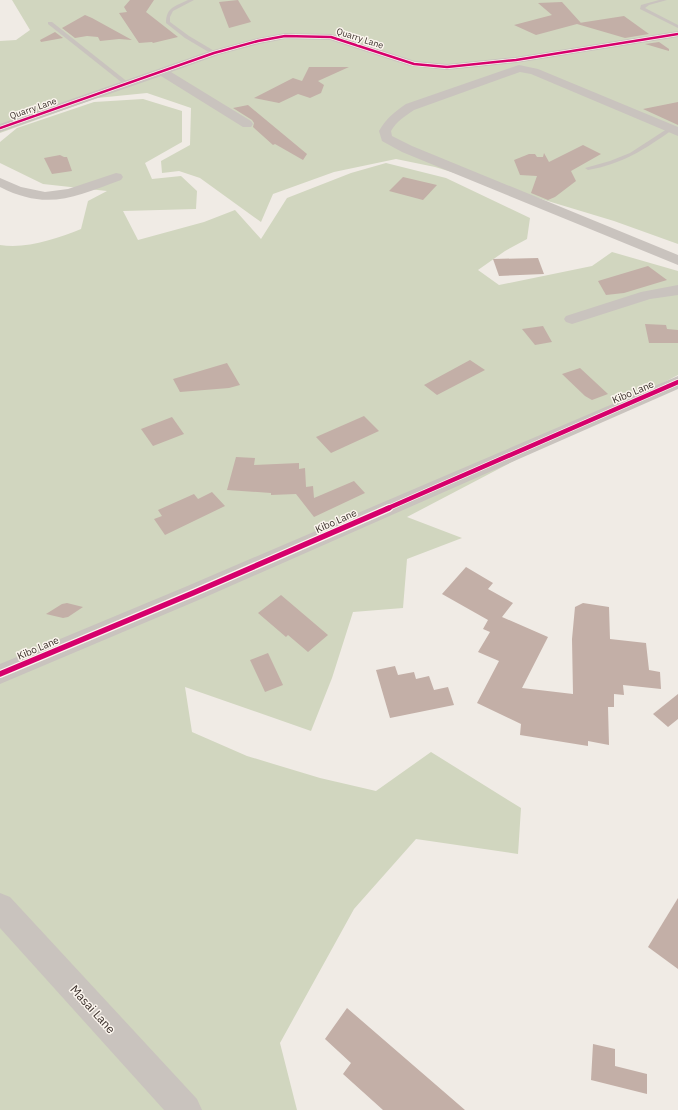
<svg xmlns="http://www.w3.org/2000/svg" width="678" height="1110" viewBox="0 0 678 1110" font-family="'IBM Plex Sans',sans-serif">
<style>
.green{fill:#d1d6bf}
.building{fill:#c3afa7}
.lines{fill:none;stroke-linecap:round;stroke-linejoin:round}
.lane{fill:#c9c3be;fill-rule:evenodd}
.street{fill:#c9c3be;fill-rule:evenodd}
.cycleway-far2-casing{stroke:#fbf5ee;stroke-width:4}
.cycleway-far1-casing{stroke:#fbf5ee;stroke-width:6}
.cycleway-casing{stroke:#fbf5ee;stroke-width:8}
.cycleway-far2{stroke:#d6006c;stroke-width:2.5}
.cycleway-far1{stroke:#d6006c;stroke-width:4.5}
.cycleway{stroke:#d6006c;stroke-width:5.5}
.labels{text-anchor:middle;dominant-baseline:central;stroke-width:3;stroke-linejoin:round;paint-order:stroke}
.far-street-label{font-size:9px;fill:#3b302b;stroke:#fbf5ee}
.street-label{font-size:10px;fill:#3b302b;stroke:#fbf5ee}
.near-street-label{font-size:12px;fill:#3b302b;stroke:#fbf5ee}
</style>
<rect width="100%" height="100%" fill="#f0ebe5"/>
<g class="green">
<path d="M12 0H678V244L614 221 435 167 396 159 334 172 273 194 261 222 200 178 179 171 162 173 161 161 190 145 191 108 147 93 97 98 0 133V41L16 40 30 30Z"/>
<path d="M143 99 182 111V142L145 163 152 179 181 176 197 191 196 209 123 211 138 240 204 222 235 210 261 239 287 198 351 173 386 163 446 178 530 218 527 239 505 251 478 270 499 285 592 266 612 252 678 271V375L407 517 462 538 407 559 403 608 353 612 332 678 311 731 185 687 192 732 247 756 320 778 376 791 431 752 521 808 518 854 416 839 354 909 280 1043 297 1110H0V245C27 249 56 239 81 229L88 201 107 191 43 184 0 163V142L17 128 94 102Z"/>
</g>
<g class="building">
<path d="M130 0H154L146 12 178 37 153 43 152 42 139 43 119 13 127 12 124 7Z"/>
<path d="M238 0 251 22 229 28 219 2Z"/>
<path d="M562 2 581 23H579L624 16 649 34 625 38 577 24 536 35 514 25 552 15 538 3Z"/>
<path d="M85 15 92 18 132 40 119 39 100 41 98 37 87 36 75 38 62 28Z"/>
<path d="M55 32 63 38 41 42 40 40Z"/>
<path d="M659 42 669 49V51L645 44Z"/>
<path d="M309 67H349L318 81 324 85 321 93 310 98 298 94 279 103 254 98 293 78 302 81Z"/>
<path d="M678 102V125L643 109Z"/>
<path d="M248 105 307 154 303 160 275 144 273 145 253 127 254 123 252 120 233 108Z"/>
<path d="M583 145 601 154 571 171 576 181 555 197 548 200 531 193 537 176 520 175 514 160 529 154H535L537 157H543L544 153 549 162Z"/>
<path d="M60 155 64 157H67L72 171 52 174 44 158Z"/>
<path d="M403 177 437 185 423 200 389 191Z"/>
<path d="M538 258 544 274 499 276 493 259Z"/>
<path d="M648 266 667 280 624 293 606 295 598 281Z"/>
<path d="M645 324 666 325 667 329 678 330V343H649Z"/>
<path d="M543 326 552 342 535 345 522 329Z"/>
<path d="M470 360 485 370 437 395 424 385Z"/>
<path d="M227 363 240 385 229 388 180 392 173 379Z"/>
<path d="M580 368 608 394 592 400 585 396 562 374Z"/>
<path d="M364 416 379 431 331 453 316 437Z"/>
<path d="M172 417 184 434 153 446 141 429Z"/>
<path d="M236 457 255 458 254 465 299 463V469L305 468 306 487 313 486 314 498 354 481 365 493 314 517 296 494 271 495V493L227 490Z"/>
<path d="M212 492 225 506 165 535 154 519 162 516 158 510 194 494 198 499Z"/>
<path d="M466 567 493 583 488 589 513 603 502 617 548 637 522 688 573 694 572 639 575 607 583 603 609 607 610 639 646 643 649 670 660 672 661 689 623 685 624 695 614 694V707H608L609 745 588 741V746L520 735 521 724 477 703 499 661 478 652 490 632 483 629 488 620 442 594Z"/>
<path d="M281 595 328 635 308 652 288 635 286 637 258 613Z"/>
<path d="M67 603 83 607 68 617 63 618 46 614 62 604Z"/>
<path d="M268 653 283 685 265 692 250 660Z"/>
<path d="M395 666 398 675 414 672 416 679 429 676 434 690 448 687 454 705 390 718 376 670Z"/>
<path d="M678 694V719L668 727 653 714Z"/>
<path d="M678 898V969L648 947Z"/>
<path d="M347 1008 465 1110H383L343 1074 351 1063 325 1039Z"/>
<path d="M593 1044 615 1049V1066L647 1074V1094L591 1080Z"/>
</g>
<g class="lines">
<g class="lane">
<path d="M188 0H194L173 11 170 17V22L189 36 216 52V54H212L185 38 166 23C166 7 176 6 188 0Z"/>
<path d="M659 0H667L649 5 645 8 678 25V28L640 9 641 5Z"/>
<path d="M48 22H52L129 83V85H125L48 24Z"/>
<path d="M670 127 672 128V130C644 150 622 164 588 170L585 168 610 161 630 153Z"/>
</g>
<g class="street">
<path d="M678 31V37L516 63 447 70 410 66 330 40 285 39 259 44 218 55 171 72 251 121 253 124 251 127H243L161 76 0 132V124L210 51 258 38 285 33 331 34 415 61 447 64 516 57Z"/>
<path d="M519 65 538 69 678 127V136L531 74 520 72 414 110C405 116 397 121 391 131L392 136 412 146 678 255V265L402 152 382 141 379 131C386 119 394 112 406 104Z"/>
<path d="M116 173 121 174 123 177 121 180C75 197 47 211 0 187V178L21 187 45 192 68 189Z"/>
<path d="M678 285V295L650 299 572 324 566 322 564 319 566 316 641 292Z"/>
<path d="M678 376V389L201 599 0 684V664L185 587Z"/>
<path d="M0 893 10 897 197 1099 202 1110H164L0 928Z"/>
</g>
<g class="cycleway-far2-casing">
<path id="cycleway-far2" d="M0 128 214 53 258 41 285 36 331 37 414 64 447 67 516 60 678 34"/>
</g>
<g class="cycleway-far1-casing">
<path id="cycleway-far1" d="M386 509 678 382"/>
</g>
<g class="cycleway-casing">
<path id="cycleway" d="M0 674 193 593 389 508"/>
</g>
<use href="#cycleway-far2" class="cycleway-far2"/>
<use href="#cycleway-far1" class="cycleway-far1"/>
<use href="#cycleway" class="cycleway"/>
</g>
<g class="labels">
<g class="far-street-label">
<text transform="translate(360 38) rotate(18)">Quarry Lane</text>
<text transform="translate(33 108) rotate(-19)">Quarry Lane</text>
</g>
<g class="street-label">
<text transform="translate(633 392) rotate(-23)">Kibo Lane</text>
<text transform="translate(336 521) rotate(-24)">Kibo Lane</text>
<text transform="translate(38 648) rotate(-23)">Kibo Lane</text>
</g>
<g class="near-street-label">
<text transform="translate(93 1009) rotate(48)">Masai Lane</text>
</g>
</g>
</svg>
